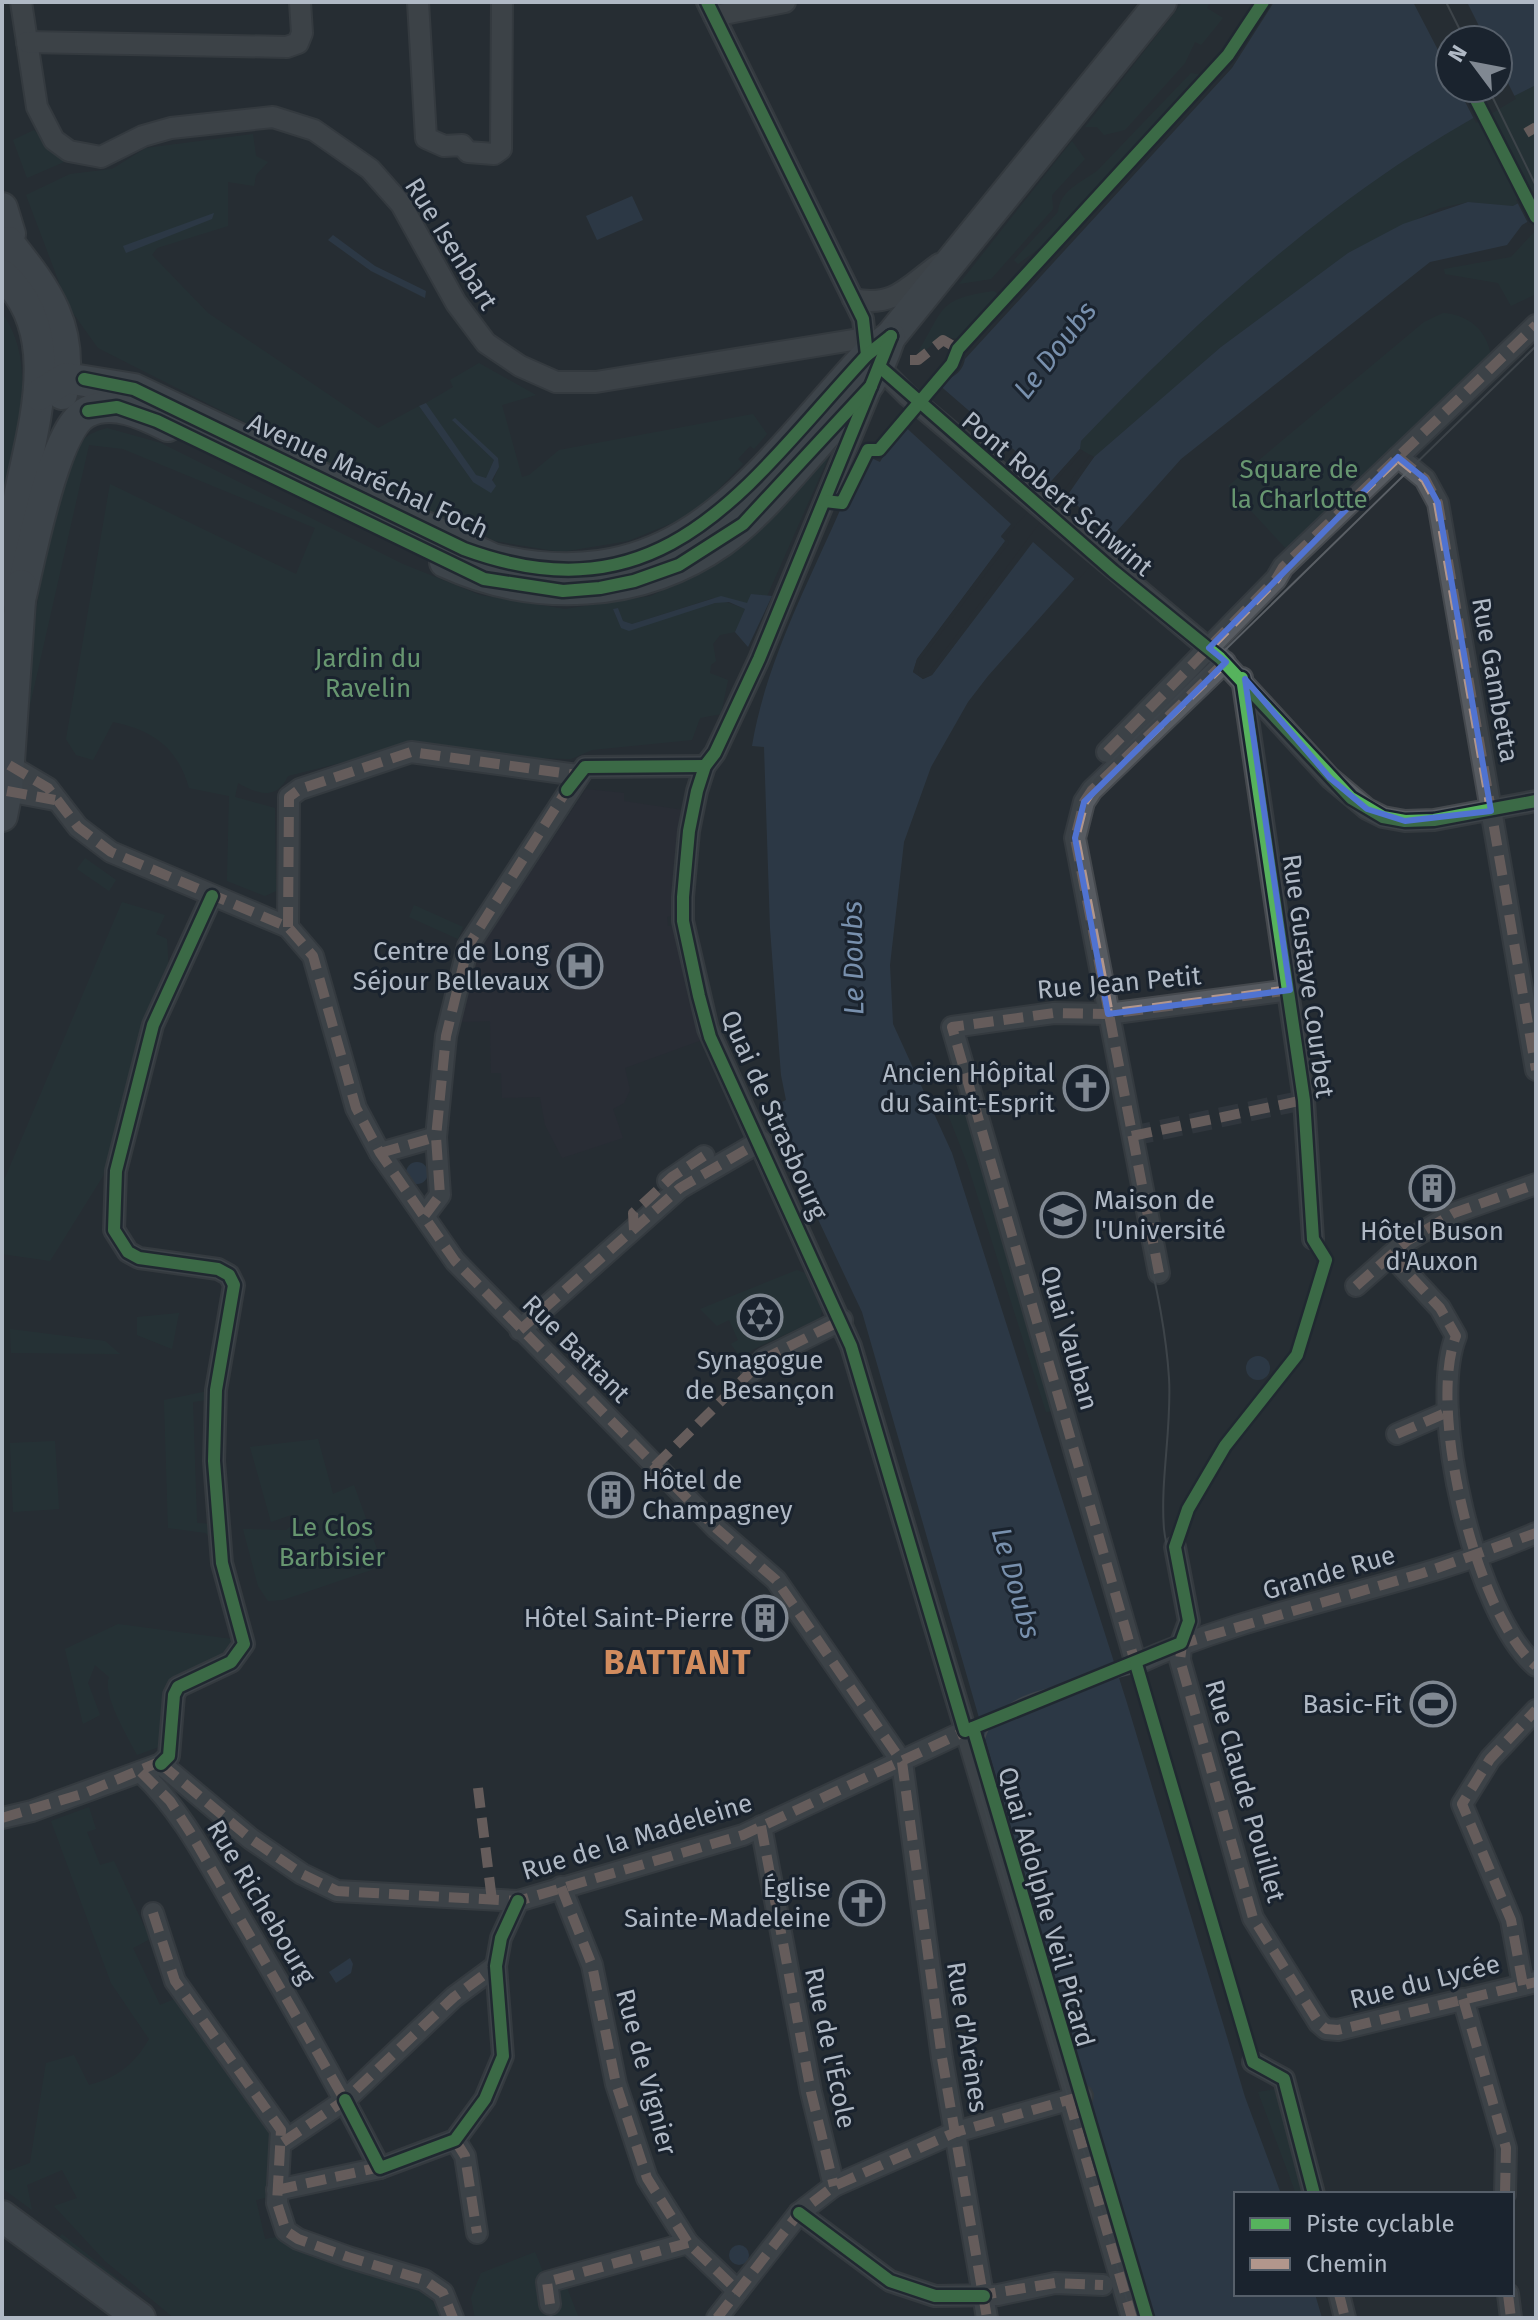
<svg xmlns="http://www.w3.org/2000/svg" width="1538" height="2320" viewBox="0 0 1538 2320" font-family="'Fira Sans',sans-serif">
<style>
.medical{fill:#2d2d39}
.green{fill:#243739}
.water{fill:#34465c;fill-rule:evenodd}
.pier{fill:#272d33}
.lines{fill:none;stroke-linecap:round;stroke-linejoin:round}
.minor-tunnel{stroke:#3c4249;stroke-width:20;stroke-dasharray:20 10;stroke-linecap:butt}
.minor-casing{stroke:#45494e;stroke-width:24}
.secondary-casing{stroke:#45494e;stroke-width:34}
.minor{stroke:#575b61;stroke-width:20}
.secondary{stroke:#5a5f66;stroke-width:30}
.tram{stroke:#5a5f65;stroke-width:2}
.quiet{stroke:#b2968c;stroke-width:10;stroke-dasharray:20 10;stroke-linecap:butt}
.cycleway-casing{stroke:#1a232e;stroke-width:17}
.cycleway{stroke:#56b35d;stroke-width:12}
.marked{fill:none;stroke:#5073d1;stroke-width:6;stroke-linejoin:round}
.labels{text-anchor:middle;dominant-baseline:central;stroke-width:6;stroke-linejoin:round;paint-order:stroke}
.street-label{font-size:26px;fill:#b0b9c5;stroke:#1a232e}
.park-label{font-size:26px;fill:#679670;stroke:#1a232e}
.poi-label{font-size:26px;fill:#b0b9c5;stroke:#1a232e;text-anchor:end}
.water-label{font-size:28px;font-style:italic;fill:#7890ad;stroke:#1a232e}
.district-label{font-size:34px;font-weight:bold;letter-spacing:2px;fill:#d28c5e;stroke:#1a232e}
</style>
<rect width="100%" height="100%" fill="#272d33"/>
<path class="medical" d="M586 789 624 793V801L683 810 674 915 667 917 668 926H676L702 1040 625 1068 630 1090 624 1103 613 1109 623 1138 562 1158 545 1125 540 1097 502 1098 501 1073H491L490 1021 460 1022 481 946Z"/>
<g class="green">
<path d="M1183 2H1210L1207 8 1223 18 1201 45 1195 42 1185 63 1125 130 1104 135 1097 127H1085Z"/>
<path d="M1191 73 1202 75 1053 238 1018 264 1014 260 1058 212C1060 190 1082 182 1097 171Z"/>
<path d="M1536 85V193L1513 206 1468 202 1440 208 1348 253 1221 347 1094 457 1080 449 1081 441C1214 302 1362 169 1536 85Z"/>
<path d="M34 130 64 162 27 178 13 140Z"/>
<path d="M253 134 256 156 268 162 256 175 254 186 228 182V226L157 248 152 255 208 313 378 428 419 406 473 482 492 483 499 467 498 458 453 421 494 460 486 478 475 475 426 403 453 387 450 380 479 363 536 395 502 405 522 477 529 475 559 450 753 414 767 434 754 449 750 446 738 459 743 464 704 504 677 521 628 541 561 552 495 541 311 456 98 348 68 306 26 195 70 174 112 169 146 148Z"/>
<path d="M1072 141 1085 159 1052 195 1053 209 991 279 959 284Z"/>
<path d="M1536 230V294L1511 306 1498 283 1445 274 1444 269 1511 257Z"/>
<path d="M994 291 1003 299 963 340 942 336 921 354 918 352C945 308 937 299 994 291Z"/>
<path d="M2 313C40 366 15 438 2 496Z"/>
<path d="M1443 313C1469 315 1487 330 1491 357L1290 553 1228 486 1424 322Z"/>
<path d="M107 428 161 443 403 564 480 595 565 609 651 596 703 571 732 553 763 524 832 449 767 596 752 594 748 604 713 598 632 624 623 621 618 608 613 609 621 628 723 601 745 609 735 632 720 635 713 644 716 661 711 665 710 673 728 680 721 714 700 718 692 740 592 750 571 759 501 757 408 746 288 776C276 801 258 794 238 783L235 797 275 808 276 891 265 896 227 881 229 796 189 788C178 748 153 730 113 722L93 760 76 755 66 739 110 484 296 574 315 528 123 449 89 445 28 714C27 654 49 491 81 443 87 434 97 431 107 428Z"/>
<path d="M85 858 116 880 109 891 77 869Z"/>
<path d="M122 902 165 915 156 934 167 939 169 976 119 1139 103 1176 50 1261 2 1254V1185Z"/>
<path d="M414 905 463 927 458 939 409 917Z"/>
<path d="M967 1098 1055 1411 1046 1412 967 1163 942 1099Z"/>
<path d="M797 1270 805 1273 822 1311 820 1318 752 1350 742 1360 731 1344 738 1340 729 1320 717 1326 700 1309Z"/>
<path d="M179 1313 172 1349 137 1335V1317Z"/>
<path d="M10 1329 105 1341 120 1354 11 1353Z"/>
<path d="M208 1391 206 1400 193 1402 197 1523 212 1524 213 1544 206 1533 168 1528 164 1400Z"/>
<path d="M318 1439 333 1494 354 1485 383 1566 283 1600 268 1601 258 1586 243 1529 286 1530 295 1523 291 1515 271 1522 250 1447Z"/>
<path d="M55 1441 59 1509 13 1512 10 1443Z"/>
<path d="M118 1624 232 1639 236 1645 231 1655 182 1676 164 1745 137 1755C128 1737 102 1695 109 1677L95 1665 88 1683 100 1715 83 1724 65 1649Z"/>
<path d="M89 1807 96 1829 87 1832 100 1865 114 1861 150 1939 133 1948 160 2005 177 1998 277 2133 269 2197 256 2200 265 2239 277 2237C319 2276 423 2266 444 2318H174L105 2261 54 2206 77 2198 62 2170 27 2185 32 2210 2 2188V2166L8 2171 30 2163 46 2063 74 2055 89 2085C117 2078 135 2064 149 2039L111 1983 51 1821Z"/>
<path d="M1282 2088 1308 2194H1296L1258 2092Z"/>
<path d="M62 2234 133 2291 127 2297 56 2241Z"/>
<path d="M535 2252 544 2274 559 2268 579 2318H475L471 2298 481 2273Z"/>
</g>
<g class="water">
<path d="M1274 2H1536V85C1362 169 1214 302 1081 441L1080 449 1001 537 1006 540 917 659 913 672 923 679 932 675 1094 457 1221 347 1348 253 1403 224 1468 202 1513 206 1536 193V217L1522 225 1507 245 1430 262 1181 459 988 676 968 702 931 767 904 842 890 965 893 1024 952 1153 1127 1703 1245 2097 1281 2194H1236V2294H1315L1322 2318H1152L862 1312 789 1158 795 1154 781 1128 776 1105 786 1100 781 1075 770 928 764 747 752 746C766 662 807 586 841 508L844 509 869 457 880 462C897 433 915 409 940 386 951 376 962 375 965 359L1232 68ZM1450 40H1498V88H1450Z"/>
<path d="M632 196 643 220 597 240 586 216Z"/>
<path d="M214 213 212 219 126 253 123 246Z"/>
<path d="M333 235 375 266 426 291 425 298 371 271 328 240Z"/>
<path d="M426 403 476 475 486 478 494 460 452 420 455 418 498 458 499 467 492 480 496 486 491 493 473 482 419 406Z"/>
<path d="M751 594 772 596 748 647 735 632 745 609 729 602 715 603 629 631 621 628 613 609 618 608 623 621 632 624 721 596 747 603Z"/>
<circle cx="417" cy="1173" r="11"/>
<circle cx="1258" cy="1368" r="12"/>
<path d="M350 1958 353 1964 351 1973 336 1983 329 1972Z"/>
<circle cx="739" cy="2255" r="10"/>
</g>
<g class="pier">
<path d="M1413 2H1467L1486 40H1450V73Z"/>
<path d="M1498 63 1516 99 1476 123 1458 88H1498Z"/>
<path d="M1536 189V222L1529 225 1516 200Z"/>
<path d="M937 383 1051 482 1080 449 1083 451 1006 536 1009 543 920 661 918 674 929 672 1090 455 1094 457 1067 496 1114 539 1077 581 1033 542 932 675 923 679 913 672 917 659 1005 541 1001 536 1011 524 900 422Z"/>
</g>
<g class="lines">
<path class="minor-tunnel" d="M1132 1136 1304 1100"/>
<g class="minor-casing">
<g id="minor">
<path d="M21 2 37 107 54 140 69 151 101 157 143 136 171 128 273 117 314 130 370 169 401 204 456 303 486 343 520 366 556 382H596L865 338"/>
<path d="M418 2 426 138 444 146 462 145 468 152 494 154 501 149 502 2"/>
<path d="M707 2 863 319 867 355 907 395 1220 658 1330 778 1367 809 1383 817 1405 821 1434 820 1536 801"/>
<path d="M714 16 785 2"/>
<path d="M27 42 287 47 298 43 302 33 300 2"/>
<path d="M853 299C894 308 907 287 939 264"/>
<path d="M869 394 759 659 715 753 705 766 697 791 689 831 683 897V921L708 1029 851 1346 1075 2098"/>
<path d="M1398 457 1425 479 1438 503 1536 1070"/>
<path d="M1242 678 1304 1100 1313 1239"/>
<path d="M1107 752 1276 579 1283 567 1536 325"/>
<path d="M9 765 48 788 78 827 111 852 288 927 313 956 356 1108 380 1153 455 1261 717 1529 776 1580 902 1762 942 2058 987 2318"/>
<path d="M7 791 55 800"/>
<path d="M288 927 289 797 300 789 411 752 577 775"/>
<path d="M1290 990 1108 1014 1054 1013 952 1027 1136 1664C1264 1605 1407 1590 1536 1533"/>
<path d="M380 1153 436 1137"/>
<path d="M668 1181 704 1156"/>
<path d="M425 1215 440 1195 436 1137 446 1036 468 946 585 767 705 766"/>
<path d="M1391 1255 1440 1308 1456 1336C1427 1409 1476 1615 1536 1666"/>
<path d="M1159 1273 1075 838 1084 802 1092 790 1225 662"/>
<path d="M1356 1286 1407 1241 1454 1213 1536 1184"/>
<path d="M520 1330 680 1188 761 1141"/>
<path d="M752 1372 764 1359 842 1320"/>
<path d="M1397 1434 1448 1412"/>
<path d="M1175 1547 1189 1621 1181 1643 1180 1660 1244 1888 1253 1918 1319 2023 1326 2029 1338 2030 1536 1982"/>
<path d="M161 1764 251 1839 302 1874 337 1891 518 1901 743 1835 965 1731"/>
<path d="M141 1772C183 1812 208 1863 237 1912 287 1996 335 2081 380 2168"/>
<path d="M2 1818 32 1811 161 1764 169 1756 174 1695 178 1687 231 1662 244 1644 222 1563 214 1461 216 1390 234 1285 229 1275 218 1269 139 1258 128 1252 114 1230 116 1171 153 1025 212 896"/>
<path d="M761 1826 811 2092 834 2186"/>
<path d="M561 1887 592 1965 616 2084 647 2178 688 2243 738 2291"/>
<path d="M153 1913 175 1981 281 2130 277 2203 286 2231 298 2239 348 2257 424 2280 443 2293 453 2318"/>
<path d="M1523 1985 1511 1920 1462 1804 1490 1759 1536 1710"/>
<path d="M1463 1999 1506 2148 1505 2194"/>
<path d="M1253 2062 1284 2079 1314 2194"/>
<path d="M1069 2100 1132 2318"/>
<path d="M455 2140 465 2156 477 2233"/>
<path d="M283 2142 345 2100 454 1997 496 1966"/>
<path d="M277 2190 380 2168 455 2140 485 2099 503 2056 496 1966 501 1938 518 1901"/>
<path d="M799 2213 890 2281 935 2296 998 2295 1055 2283 1103 2285"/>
<path d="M1339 2294 1345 2318"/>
<path d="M1508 2294 1511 2318"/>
<path d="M550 2304 547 2282 688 2243"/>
<path d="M717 2318 799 2213 834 2186 956 2132 1082 2096"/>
</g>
</g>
<g class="secondary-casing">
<g id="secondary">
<path d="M2 208 10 234 2 251"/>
<path d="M8 242C47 291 75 328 62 394"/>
<path d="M2 275C64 329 34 424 20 492 14 525 9 558 5 591"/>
<path d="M39 395 66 378 134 389 493 559C682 604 755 476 867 355L891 336 1161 2"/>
<path d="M445 562C534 603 640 599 722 541 760 513 789 476 820 441 855 399 872 393 890 337"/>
<path d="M19 604C29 565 53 428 87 412 113 399 144 414 168 426"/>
<path d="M2 816 7 791 21 585"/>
<path d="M2 2216 140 2318"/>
</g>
</g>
<use href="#minor" class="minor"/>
<use href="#secondary" class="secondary"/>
<g class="tram">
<path d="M1446 2 1465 40"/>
<path d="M1488 88 1536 186"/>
<path d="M1132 2318 981 1796C957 1624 1173 1732 1180 1618 1182 1587 1167 1560 1164 1529 1160 1479 1172 1428 1169 1378 1165 1312 1146 1247 1134 1182 1111 1068 1089 953 1070 838 1073 813 1080 797 1094 778L1536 346"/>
</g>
<g class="quiet">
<path d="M1526 133 1536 127"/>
<path d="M910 360H918L943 340 958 349"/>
<path d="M1398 457 1425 479 1438 503 1536 1070"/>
<path d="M1107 752 1276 579 1283 567 1536 325"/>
<path d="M9 765 48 788 78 827 111 852 288 927 313 956 356 1108 380 1153 455 1261 717 1529 776 1580 902 1762 942 2058 987 2318"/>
<path d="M7 791 55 800"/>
<path d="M288 927 289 797 300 789 411 752 577 775"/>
<path d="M1132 1136 1304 1100"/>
<path d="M380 1153 436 1137"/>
<path d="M425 1215 440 1195 436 1137 446 1036 468 946 570 785"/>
<path d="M634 1230 633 1213 672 1177 704 1156"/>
<path d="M1391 1255 1440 1308 1456 1336C1427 1409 1476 1615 1536 1666"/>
<path d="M1159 1273 1075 838 1084 802 1092 790 1225 662"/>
<path d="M1356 1286 1407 1241 1454 1213 1536 1184"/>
<path d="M520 1330 680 1188 761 1141"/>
<path d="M1397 1434 1448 1412"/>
<path d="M655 1466 764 1359 842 1320"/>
<path d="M1183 1637 1180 1660 1253 1918 1319 2023 1326 2029 1338 2030 1536 1982"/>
<path d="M1177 1645 1423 1573 1536 1533"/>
<path d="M1137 1669 952 1027 1054 1013 1108 1014 1290 990"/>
<path d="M161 1764 251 1839 302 1874 337 1891 518 1901 743 1835 970 1729"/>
<path d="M141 1772 170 1801 190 1832 347 2104"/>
<path d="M478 1788 492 1900"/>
<path d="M2 1818 82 1794 164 1760"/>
<path d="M761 1826 811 2092 834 2186"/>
<path d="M561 1887 592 1965 616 2084 647 2178 688 2243 738 2291"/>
<path d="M153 1913 175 1981 281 2130 277 2203 286 2231 298 2239 348 2257 424 2280 443 2293 453 2318"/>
<path d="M1523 1985 1511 1920 1462 1804 1490 1759 1536 1710"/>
<path d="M1463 1999 1506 2148 1505 2194"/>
<path d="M1069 2100 1132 2318"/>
<path d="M455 2140 465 2156 477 2233"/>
<path d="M283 2142 345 2100 454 1997 496 1966"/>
<path d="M277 2190 385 2166"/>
<path d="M1339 2294 1345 2318"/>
<path d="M1508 2294 1511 2318"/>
<path d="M976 2296 1055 2283 1103 2285"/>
<path d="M550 2304 547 2282 688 2243"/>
<path d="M717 2318 799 2213 834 2186 956 2132 1082 2096"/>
</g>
<g class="cycleway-casing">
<g id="cycleway">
<path d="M707 2 863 319 867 355"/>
<path d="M1470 88 1536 217"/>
<path d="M881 368 1113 571 1220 658 1351 798 1383 817 1405 821 1434 820 1536 801"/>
<path d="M84 379 134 389 464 549C665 623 747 484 867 355L891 336"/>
<path d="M871 386 759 659 715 753 705 766 697 791 689 831 683 897V921L699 996 710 1037 851 1346 965 1731 1181 1643 1189 1621 1175 1547 1188 1509 1225 1446 1297 1355 1326 1260 1313 1239 1304 1100 1242 678"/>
<path d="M88 411 117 407 157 421 484 579 563 591 600 588 634 581 679 565 743 524 871 386 891 336"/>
<path d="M825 501 842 503 868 450H879L952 364 958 349 1228 55 1263 2"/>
<path d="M567 790 585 767 705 766"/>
<path d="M1136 1664 1253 2062 1284 2079 1314 2194"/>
<path d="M973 1728 1147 2318"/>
<path d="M161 1764 169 1756 174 1695 178 1687 231 1662 244 1644 222 1563 214 1461 216 1390 234 1285 229 1275 218 1269 139 1258 128 1252 114 1230 116 1171 153 1025 212 896"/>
<path d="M345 2100 380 2168 455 2140 485 2099 503 2056 496 1966 501 1938 518 1901"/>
<path d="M799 2213 890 2281 935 2296H984"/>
</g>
</g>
<use href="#cycleway" class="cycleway"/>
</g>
<path d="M0 0H1538V2320H0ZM1398 457 1425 479 1438 503 1491 811 1405 821 1367 809 1330 778 1245 679 1290 990 1108 1014 1075 838 1084 802 1226 662 1209 648Z" fill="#272d33" fill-opacity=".55" fill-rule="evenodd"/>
<path class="marked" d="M1398 457 1425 479 1438 503 1491 811 1405 821 1367 809 1330 778 1245 679 1290 990 1108 1014 1075 838 1084 802 1226 662 1209 648Z"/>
<defs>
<g id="hospital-ring" transform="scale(2.3)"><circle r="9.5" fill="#1a232e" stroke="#808892" stroke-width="1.5"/><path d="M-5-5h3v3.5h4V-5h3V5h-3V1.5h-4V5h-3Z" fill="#808892"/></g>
<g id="church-ring" transform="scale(2.3)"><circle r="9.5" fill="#1a232e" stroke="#808892" stroke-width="1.5"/><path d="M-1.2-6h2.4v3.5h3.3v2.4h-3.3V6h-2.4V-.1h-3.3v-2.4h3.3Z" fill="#808892"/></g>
<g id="building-ring" transform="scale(2.3)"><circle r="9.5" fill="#1a232e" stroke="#808892" stroke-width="1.5"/><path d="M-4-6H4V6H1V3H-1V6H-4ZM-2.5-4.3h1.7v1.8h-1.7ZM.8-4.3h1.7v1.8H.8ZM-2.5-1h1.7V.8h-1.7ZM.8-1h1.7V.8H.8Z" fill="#808892"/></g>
<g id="university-ring" transform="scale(2.3)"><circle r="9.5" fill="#1a232e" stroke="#808892" stroke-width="1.5"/><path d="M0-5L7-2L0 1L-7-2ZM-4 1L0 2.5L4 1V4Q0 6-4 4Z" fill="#808892"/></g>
<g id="synagogue-ring" transform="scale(2.3)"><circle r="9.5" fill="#1a232e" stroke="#808892" stroke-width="1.5"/><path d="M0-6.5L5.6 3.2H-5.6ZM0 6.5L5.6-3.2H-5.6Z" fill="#808892"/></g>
<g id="stadium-ring" transform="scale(2.3)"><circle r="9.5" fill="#1a232e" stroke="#808892" stroke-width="1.5"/><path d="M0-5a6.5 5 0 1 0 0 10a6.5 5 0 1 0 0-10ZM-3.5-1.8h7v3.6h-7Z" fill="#808892"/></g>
</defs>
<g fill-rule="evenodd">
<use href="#hospital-ring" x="580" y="966"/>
<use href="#church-ring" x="1086" y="1088"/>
<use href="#building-ring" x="1432" y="1188"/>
<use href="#university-ring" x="1063" y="1215"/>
<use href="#synagogue-ring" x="760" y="1317"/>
<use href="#building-ring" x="611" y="1495"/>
<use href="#building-ring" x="765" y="1618"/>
<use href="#stadium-ring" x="1433" y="1704"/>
<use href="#church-ring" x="862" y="1903"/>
</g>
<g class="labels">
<g class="street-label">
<text transform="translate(451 244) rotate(58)">Rue Isenbart</text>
<text transform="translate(368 476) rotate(25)">Avenue Maréchal Foch</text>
<text transform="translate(1057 494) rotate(40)">Pont Robert Schwint</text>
<text transform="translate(1495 680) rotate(80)">Rue Gambetta</text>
<text transform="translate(1308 976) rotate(82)">Rue Gustave Courbet</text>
<text transform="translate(1119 983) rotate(-5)">Rue Jean Petit</text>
<text transform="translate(774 1115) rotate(66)">Quai de Strasbourg</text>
<text transform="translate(1069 1338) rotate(74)">Quai Vauban</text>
<text transform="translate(576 1349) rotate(45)">Rue Battant</text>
<text transform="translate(1329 1573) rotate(-16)">Grande Rue</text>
<text transform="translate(1245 1791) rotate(74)">Rue Claude Pouillet</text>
<text transform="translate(637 1837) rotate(-17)">Rue de la Madeleine</text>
<text transform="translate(261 1902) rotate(59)">Rue Richebourg</text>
<text transform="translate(1046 1907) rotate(74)">Quai Adolphe Veil Picard</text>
<text transform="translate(1425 1982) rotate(-14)">Rue du Lycée</text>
<text transform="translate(967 2037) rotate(81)">Rue d'Arènes</text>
<text transform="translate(830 2048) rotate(78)">Rue de l'École</text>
<text transform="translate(646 2072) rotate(75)">Rue de Vignier</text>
</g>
<g class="park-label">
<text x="1299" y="469">Square de<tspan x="1299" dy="30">la Charlotte</tspan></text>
<text x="368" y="658">Jardin du<tspan x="368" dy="30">Ravelin</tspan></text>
<text x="332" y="1527">Le Clos<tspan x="332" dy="30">Barbisier</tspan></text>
</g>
<g class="poi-label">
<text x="549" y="951">Centre de Long<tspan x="549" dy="30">Séjour Bellevaux</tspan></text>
<text x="1055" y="1073">Ancien Hôpital<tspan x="1055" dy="30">du Saint-Esprit</tspan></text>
<text x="1094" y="1200" text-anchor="start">Maison de<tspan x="1094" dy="30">l'Université</tspan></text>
<text x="1432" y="1231" text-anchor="middle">Hôtel Buson<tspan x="1432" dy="30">d'Auxon</tspan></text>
<text x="760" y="1360" text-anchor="middle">Synagogue<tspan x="760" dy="30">de Besançon</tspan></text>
<text x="642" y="1480" text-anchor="start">Hôtel de<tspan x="642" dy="30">Champagney</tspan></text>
<text x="734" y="1618">Hôtel Saint-Pierre</text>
<text x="1402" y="1704">Basic-Fit</text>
<text x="831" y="1888">Église<tspan x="831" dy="30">Sainte-Madeleine</tspan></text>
</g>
<g class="water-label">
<text transform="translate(1055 350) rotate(-52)">Le Doubs</text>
<text transform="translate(853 958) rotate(-91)">Le Doubs</text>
<text transform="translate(1016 1583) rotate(74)">Le Doubs</text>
</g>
<g class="district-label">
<text x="678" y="1662">BATTANT</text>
</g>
</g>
<rect width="1538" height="2320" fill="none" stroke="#b0b9c5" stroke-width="8"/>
<rect x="1234" y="2192" width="280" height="104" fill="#1a232e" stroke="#565f6a" stroke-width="2"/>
<rect x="1250" y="2218" width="40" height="12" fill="#56b35d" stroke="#565f6a" stroke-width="2"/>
<text x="1306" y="2232" font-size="24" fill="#b0b9c5">Piste cyclable</text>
<rect x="1250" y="2258" width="40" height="12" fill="#b2968c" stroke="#565f6a" stroke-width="2"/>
<text x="1306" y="2272" font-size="24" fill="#b0b9c5">Chemin</text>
<g transform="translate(1474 64) rotate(302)"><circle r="38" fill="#1a232e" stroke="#565f6a" stroke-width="2"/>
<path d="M0-6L14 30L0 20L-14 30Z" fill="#808892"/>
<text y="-12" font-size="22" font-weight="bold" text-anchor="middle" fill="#b0b9c5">N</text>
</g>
</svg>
